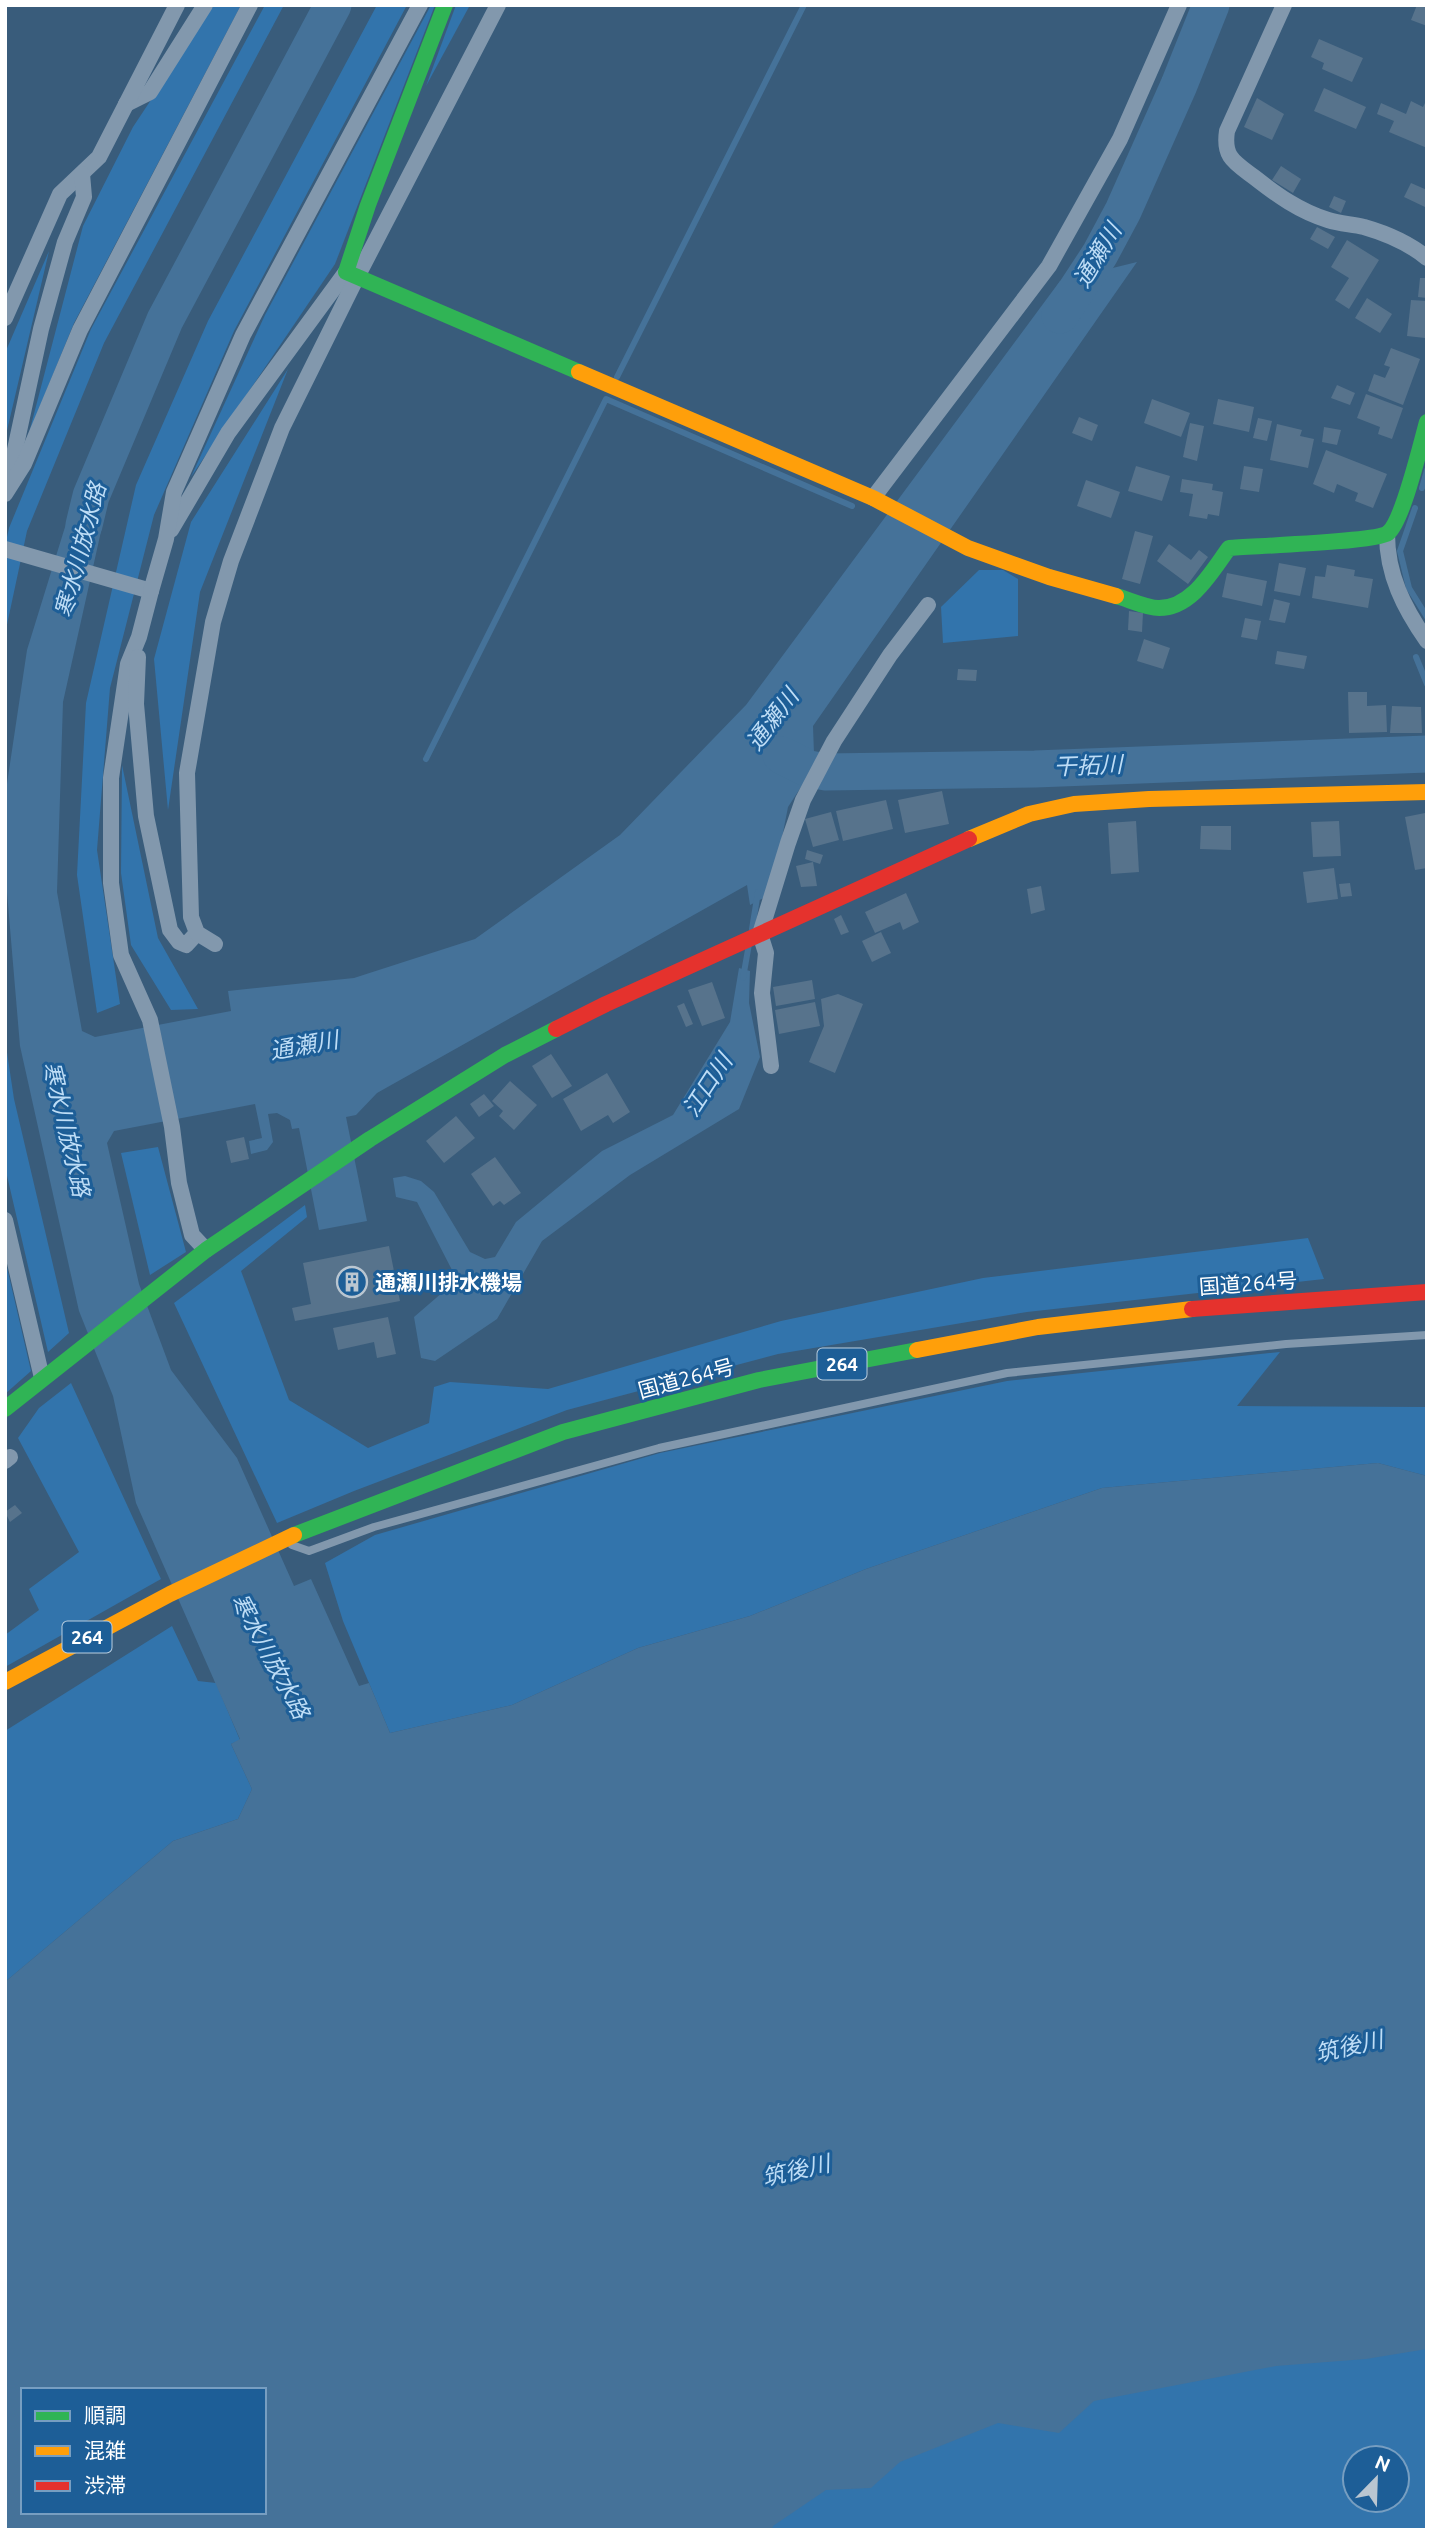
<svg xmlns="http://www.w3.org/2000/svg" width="1432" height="2535" viewBox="0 0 1432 2535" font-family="Ubuntu,'Noto Sans JP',sans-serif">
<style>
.green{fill:#3274ac;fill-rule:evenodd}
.water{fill:#457299;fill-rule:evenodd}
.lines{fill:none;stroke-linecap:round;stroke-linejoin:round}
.stream{stroke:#457299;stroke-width:6}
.river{stroke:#457299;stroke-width:37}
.building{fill:#57738c}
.lane{stroke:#8298ad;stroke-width:8}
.street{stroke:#8298ad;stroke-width:16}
.fast{stroke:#30b455;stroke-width:16}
.slow{stroke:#ff9f0a;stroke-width:16}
.jam{stroke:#e5322d;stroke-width:16}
.labels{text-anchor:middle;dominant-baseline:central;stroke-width:6;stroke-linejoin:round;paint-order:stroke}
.shield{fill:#1d5e97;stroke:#bbcfe0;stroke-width:2}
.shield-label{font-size:19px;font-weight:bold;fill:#fff}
.poi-label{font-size:21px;font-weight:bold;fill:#fff;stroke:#1d5e97;text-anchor:start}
.street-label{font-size:21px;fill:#fff;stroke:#1d5e97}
.water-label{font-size:23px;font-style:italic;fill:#beddf6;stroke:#1d5e97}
</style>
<rect width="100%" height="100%" fill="#395c7b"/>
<g class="green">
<path d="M214 5H241L74 323 29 433 83 226 133 127Z"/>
<path d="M265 5H284L104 343 27 531 5 634V546L9 528 91 329Z"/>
<path d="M377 5H407L234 331 154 515 110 688 97 850 120 1004 97 1013 77 875 86 703 136 485 208 321Z"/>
<path d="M431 5H435L335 264 191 477 265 315Z"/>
<path d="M456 5H470L426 86Z"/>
<path d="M49 251 5 439V353Z"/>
<path d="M288 369 200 592 168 810 154 659 191 522Z"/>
<path d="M979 570H1003L1018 579V636L943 643 941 607Z"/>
<path d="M122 765 158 938 198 1009 171 1010 131 945 121 873Z"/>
<path d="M5 1039 14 1099 69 1333 48 1352 5 1167Z"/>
<path d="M158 1147 186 1252 150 1275 121 1153Z"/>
<path d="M305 1205 307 1217 241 1271 289 1400 368 1448 429 1423 434 1387 450 1382 548 1389 781 1321 983 1278 1308 1238 1324 1279 1027 1312 778 1354 567 1410 354 1491 277 1523 174 1303Z"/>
<path d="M5 1259 31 1371 5 1394Z"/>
<path d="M1280 1352 1237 1406 1427 1407V1476L1378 1463 1102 1488 866 1569 750 1616 638 1648 512 1705 390 1733 343 1621 325 1563 375 1535 660 1453 1007 1381Z"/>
<path d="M71 1383 161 1579 5 1667V1635L39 1610 29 1589 79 1552 18 1438 39 1408Z"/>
<path d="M172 1626 198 1681 216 1683 240 1740 231 1744 252 1789 238 1819 173 1841 5 1982V1731Z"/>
<path d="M1427 2330V2530H717L887 2440ZM1355 2458H1397V2500H1355Z"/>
</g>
<g class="water">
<path d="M1137 262 813 726 814 754 801 787 788 807 771 894 750 905 747 885 377 1093 356 1115 346 1117 367 1221 319 1230 299 1128 292 1129 290 1120 277 1113 268 1114 273 1142 267 1150 251 1154 249 1141 262 1138 255 1104 114 1131 107 1143 139 1284 171 1370 237 1458 294 1586 311 1579 359 1686 369 1683 390 1733 512 1705 638 1648 750 1616 866 1569 1102 1488 1378 1463 1427 1476V2349L1366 2359 1276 2366 1094 2401 1059 2433 998 2423 900 2462 871 2488 826 2490 773 2526 772 2530H5V1982L173 1841 238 1819 252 1789 231 1744 240 1739 136 1503 113 1396 79 1311 20 1046 5 869V797L27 650 82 472 112 482 63 702 57 892 82 1031 95 1037 231 1011 228 991 354 978 475 939 620 835 746 705 1060 281ZM23 2390H264V2512H23Z"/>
<path d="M739 968 750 971 749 1003 760 1057 739 1109 630 1175 542 1241 497 1319 435 1361 421 1358 414 1317 443 1292 452 1281V1270L417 1202 396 1197 393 1178 405 1176 421 1181 434 1192 470 1252 485 1259 495 1257 516 1222 602 1151 673 1115 730 1022Z"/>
</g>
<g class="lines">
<g class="stream">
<path d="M617 377 804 5"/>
<path d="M1422 488 1427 470"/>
<path d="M1415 508 1400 551 1409 588 1427 617"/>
<path d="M1416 657 1427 684"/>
<path d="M426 759 606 399 852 506"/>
<path d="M752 929 758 892"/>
<path d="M743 978 749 944"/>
</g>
<g class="river">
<path d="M1060 315 1100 254 1123 211 1179 85 1211 5"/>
<path d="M84 525 91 496 165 320 333 5"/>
<path d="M781 755 809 769 826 772 1035 769 1427 754"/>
</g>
</g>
<g class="building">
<path d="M1417 5H1427V26L1411 20Z"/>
<path d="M1319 39 1363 58 1352 82 1322 69 1324 63 1311 57Z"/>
<path d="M1324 88 1366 107 1356 129 1314 111Z"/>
<path d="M1257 98 1284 114 1272 140 1244 127Z"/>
<path d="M1427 99V148L1389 132 1394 121 1377 114 1381 103 1406 114 1411 101 1423 107Z"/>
<path d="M1281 166 1301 179 1293 193 1272 180Z"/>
<path d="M1411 183 1427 190 1425 207 1404 197Z"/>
<path d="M1334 196 1346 201 1341 213 1329 207Z"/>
<path d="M1317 227 1335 237 1328 249 1310 239Z"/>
<path d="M1347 240 1379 260 1349 309 1335 300 1349 278 1331 267Z"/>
<path d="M1420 278H1427V298L1418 297Z"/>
<path d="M1367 298 1392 314 1380 333 1355 318Z"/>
<path d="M1411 300 1427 301 1425 338 1407 336Z"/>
<path d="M1391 348 1420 359 1403 405 1368 391 1374 374 1385 378 1390 367 1384 365Z"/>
<path d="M1337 385 1355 393 1350 405 1331 398Z"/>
<path d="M1366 394 1403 408 1392 439 1378 434 1380 427 1357 418Z"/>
<path d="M1152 399 1190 413 1181 437 1144 423Z"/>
<path d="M1218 399 1254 407 1249 432 1213 424Z"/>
<path d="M1079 417 1098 425 1092 441 1072 433Z"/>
<path d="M1258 418 1272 421 1267 441 1253 438Z"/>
<path d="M1190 423 1204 426 1197 461 1183 457Z"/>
<path d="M1277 424 1302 430 1300 436 1314 439 1308 468 1270 460Z"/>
<path d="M1324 427 1341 430 1337 445 1322 442Z"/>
<path d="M1326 450 1387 474 1373 508 1355 501 1358 493 1337 484 1334 493 1313 484Z"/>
<path d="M1136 466 1170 476 1162 501 1128 491Z"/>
<path d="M1244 466 1263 469 1259 492 1240 489Z"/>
<path d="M1182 479 1213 484 1212 490 1223 492 1219 516 1208 514 1207 519 1189 516 1193 494 1180 492Z"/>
<path d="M1086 480 1120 492 1111 518 1077 506Z"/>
<path d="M1135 531 1153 536 1140 584 1122 579Z"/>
<path d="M1169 544 1191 560 1199 550 1208 557 1188 584 1157 561Z"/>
<path d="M1279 563 1306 568 1300 596 1274 591Z"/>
<path d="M1327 565 1355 570 1354 576 1373 579 1368 608 1312 598 1315 576 1325 577Z"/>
<path d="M1227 573 1267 581 1262 606 1222 597Z"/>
<path d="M1274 599 1290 603 1285 623 1269 620Z"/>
<path d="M1129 611 1143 613 1142 632 1128 630Z"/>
<path d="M1245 618 1261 621 1257 640 1241 637Z"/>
<path d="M1144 639 1170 648 1163 669 1137 661Z"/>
<path d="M1277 651 1307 656 1304 669 1275 664Z"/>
<path d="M958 669 977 670 976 681 957 680Z"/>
<path d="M1348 692H1367V706L1386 705 1387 732 1349 733Z"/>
<path d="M1392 706 1421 707 1422 733H1390Z"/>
<path d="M942 791 949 824 905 833 898 800Z"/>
<path d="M886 800 893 829 843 841 836 811Z"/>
<path d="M831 812 839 840 813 847 805 819Z"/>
<path d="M1425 813 1427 868 1415 870 1405 817Z"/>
<path d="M1136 821 1139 872 1111 874 1108 823Z"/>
<path d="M1339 821 1341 856 1313 857 1311 822Z"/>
<path d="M1201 826H1231V850L1200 849Z"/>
<path d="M807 850 823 855 820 864 805 859Z"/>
<path d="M813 862 817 886 801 887 796 866Z"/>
<path d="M1334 868 1338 899 1307 903 1303 872Z"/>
<path d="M1350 883 1352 896 1341 897 1339 884Z"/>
<path d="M1041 886 1045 910 1031 914 1027 889Z"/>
<path d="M906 893 919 922 903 930 900 922 875 933 865 912Z"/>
<path d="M841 915 849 932 841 935 834 919Z"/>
<path d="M881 932 891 953 872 962 862 941Z"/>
<path d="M812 980 815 999 776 1006 773 987Z"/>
<path d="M712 982 725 1018 702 1026 688 990Z"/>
<path d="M838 994 863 1004 835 1073 809 1062 824 1026 821 999Z"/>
<path d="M815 1002 820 1026 779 1034 775 1010Z"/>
<path d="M684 1003 693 1024 686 1027 677 1006Z"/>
<path d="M551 1054 572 1086 552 1098 532 1066Z"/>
<path d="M607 1073 630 1112 613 1123 608 1115 581 1131 563 1099Z"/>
<path d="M510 1081 537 1105 514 1130 499 1116 503 1111 492 1101Z"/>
<path d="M484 1094 494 1106 479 1117 470 1104Z"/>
<path d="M456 1116 475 1138 444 1163 426 1141Z"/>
<path d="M244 1137 249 1159 231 1163 226 1141Z"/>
<path d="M495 1157 521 1193 504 1205 500 1201 493 1206 471 1174Z"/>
<path d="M389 1246 400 1301 295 1321 292 1308 311 1304 303 1263Z"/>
<path d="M388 1317 396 1354 377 1358 374 1342 338 1350 333 1328Z"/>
<path d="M15 1505 22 1513 10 1522 5 1512Z"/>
</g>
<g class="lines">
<path class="lane" d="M292 1545 309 1551 374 1527 659 1448 1007 1373 1286 1344 1427 1335"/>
<g class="street">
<path d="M1284 5 1227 131C1223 157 1234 162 1254 177 1277 195 1299 211 1328 220 1340 224 1352 224 1364 227 1385 233 1410 244 1427 258"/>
<path d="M126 104 150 92 205 5"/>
<path d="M5 318 60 194 99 157 177 5"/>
<path d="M8 482 41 329 65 242 84 197 82 174"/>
<path d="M5 494 24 464 80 330 250 5"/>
<path d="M873 498 1049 266 1120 139 1179 5"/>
<path d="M171 530 228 433 346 272"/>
<path d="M1387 534C1387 575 1404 608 1427 641"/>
<path d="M5 549 151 591 139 637 128 664 111 778V883L121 955 150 1020 172 1127 179 1183 192 1235 206 1250"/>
<path d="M151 591 166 539 174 492 243 335 420 5"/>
<path d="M138 657 136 704 146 816 170 930 179 942 186 945 197 933"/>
<path d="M215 944 197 933 191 917 187 773 213 622 231 561 282 428 357 277 498 5"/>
<path d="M771 1066 762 993 766 953 760 934 788 843 803 800 834 741 890 655 928 605"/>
<path d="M5 1220 42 1378"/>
<path d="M5 1461 10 1457"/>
</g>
<g class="fast">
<path d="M445 5 368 205 346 272 579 372"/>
<path d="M1116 596C1128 599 1146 608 1159 608 1192 608 1212 571 1229 548 1253 546 1376 542 1388 533 1403 521 1421 443 1427 422"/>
<path d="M5 1409 206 1250 370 1139 505 1055 556 1029"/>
<path d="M294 1535 563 1432 759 1380 917 1350"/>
</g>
<g class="slow">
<path d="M579 372 873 498 968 548 1049 577 1116 596"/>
<path d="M969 839 1029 814 1074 804 1149 799 1427 792"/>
<path d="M917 1350 1038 1327 1192 1309"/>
<path d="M5 1682 170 1594 294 1535"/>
</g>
<g class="jam">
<path d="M556 1029 606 1004 969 839"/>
<path d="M1192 1309 1427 1292"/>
</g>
</g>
<defs>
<g id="building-ring" transform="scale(1.575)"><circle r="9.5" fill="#1d5e97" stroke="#bac6d1" stroke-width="1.5"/><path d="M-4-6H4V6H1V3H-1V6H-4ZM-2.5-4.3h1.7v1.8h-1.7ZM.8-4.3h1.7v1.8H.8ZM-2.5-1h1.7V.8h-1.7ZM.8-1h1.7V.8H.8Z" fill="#bac6d1"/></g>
</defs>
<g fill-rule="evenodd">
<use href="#building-ring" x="352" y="1282"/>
</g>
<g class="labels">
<g class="shield">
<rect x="817.5" y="1348.5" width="49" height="31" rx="5"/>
<rect x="62.5" y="1621.5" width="49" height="31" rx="5"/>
</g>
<g class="shield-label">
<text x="842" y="1364">264</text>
<text x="87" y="1637">264</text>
</g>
<g class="poi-label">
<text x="375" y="1282">通瀬川排水機場</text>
</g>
<g class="street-label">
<text transform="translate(1248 1283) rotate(-4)">国道264号</text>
<text transform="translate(686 1378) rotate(-15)">国道264号</text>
</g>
<g class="water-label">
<text transform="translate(1097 255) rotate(-59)">通瀬川</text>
<text transform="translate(80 550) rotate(-75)">寒水川放水路</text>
<text transform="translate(772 719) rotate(-53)">通瀬川</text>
<text transform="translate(1088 765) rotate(-2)">干拓川</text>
<text transform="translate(304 1045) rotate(-10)">通瀬川</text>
<text transform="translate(707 1085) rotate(-57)">江口川</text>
<text transform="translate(67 1129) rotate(77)">寒水川放水路</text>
<text transform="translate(271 1656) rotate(62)">寒水川放水路</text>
<text transform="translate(1349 2046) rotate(-13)">筑後川</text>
<text transform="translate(796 2170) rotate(-13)">筑後川</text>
</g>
</g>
<rect width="1432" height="2535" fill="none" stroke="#ffffff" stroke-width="14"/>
<rect x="21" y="2388" width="245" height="126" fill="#1d5e97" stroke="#779ec1" stroke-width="2"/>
<rect x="35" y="2411" width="35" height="10" fill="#30b455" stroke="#779ec1" stroke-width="2"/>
<text x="84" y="2423" font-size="21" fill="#ffffff">順調</text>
<rect x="35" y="2446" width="35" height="10" fill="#ff9f0a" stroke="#779ec1" stroke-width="2"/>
<text x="84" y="2458" font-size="21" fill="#ffffff">混雑</text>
<rect x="35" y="2481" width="35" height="10" fill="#e5322d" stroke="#779ec1" stroke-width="2"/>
<text x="84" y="2493" font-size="21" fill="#ffffff">渋滞</text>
<g transform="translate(1376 2479) rotate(23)"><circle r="33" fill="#1d5e97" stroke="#779ec1" stroke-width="2"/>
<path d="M0-5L12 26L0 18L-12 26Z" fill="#bac6d1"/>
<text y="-10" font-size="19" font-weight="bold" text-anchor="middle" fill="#ffffff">N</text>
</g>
</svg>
